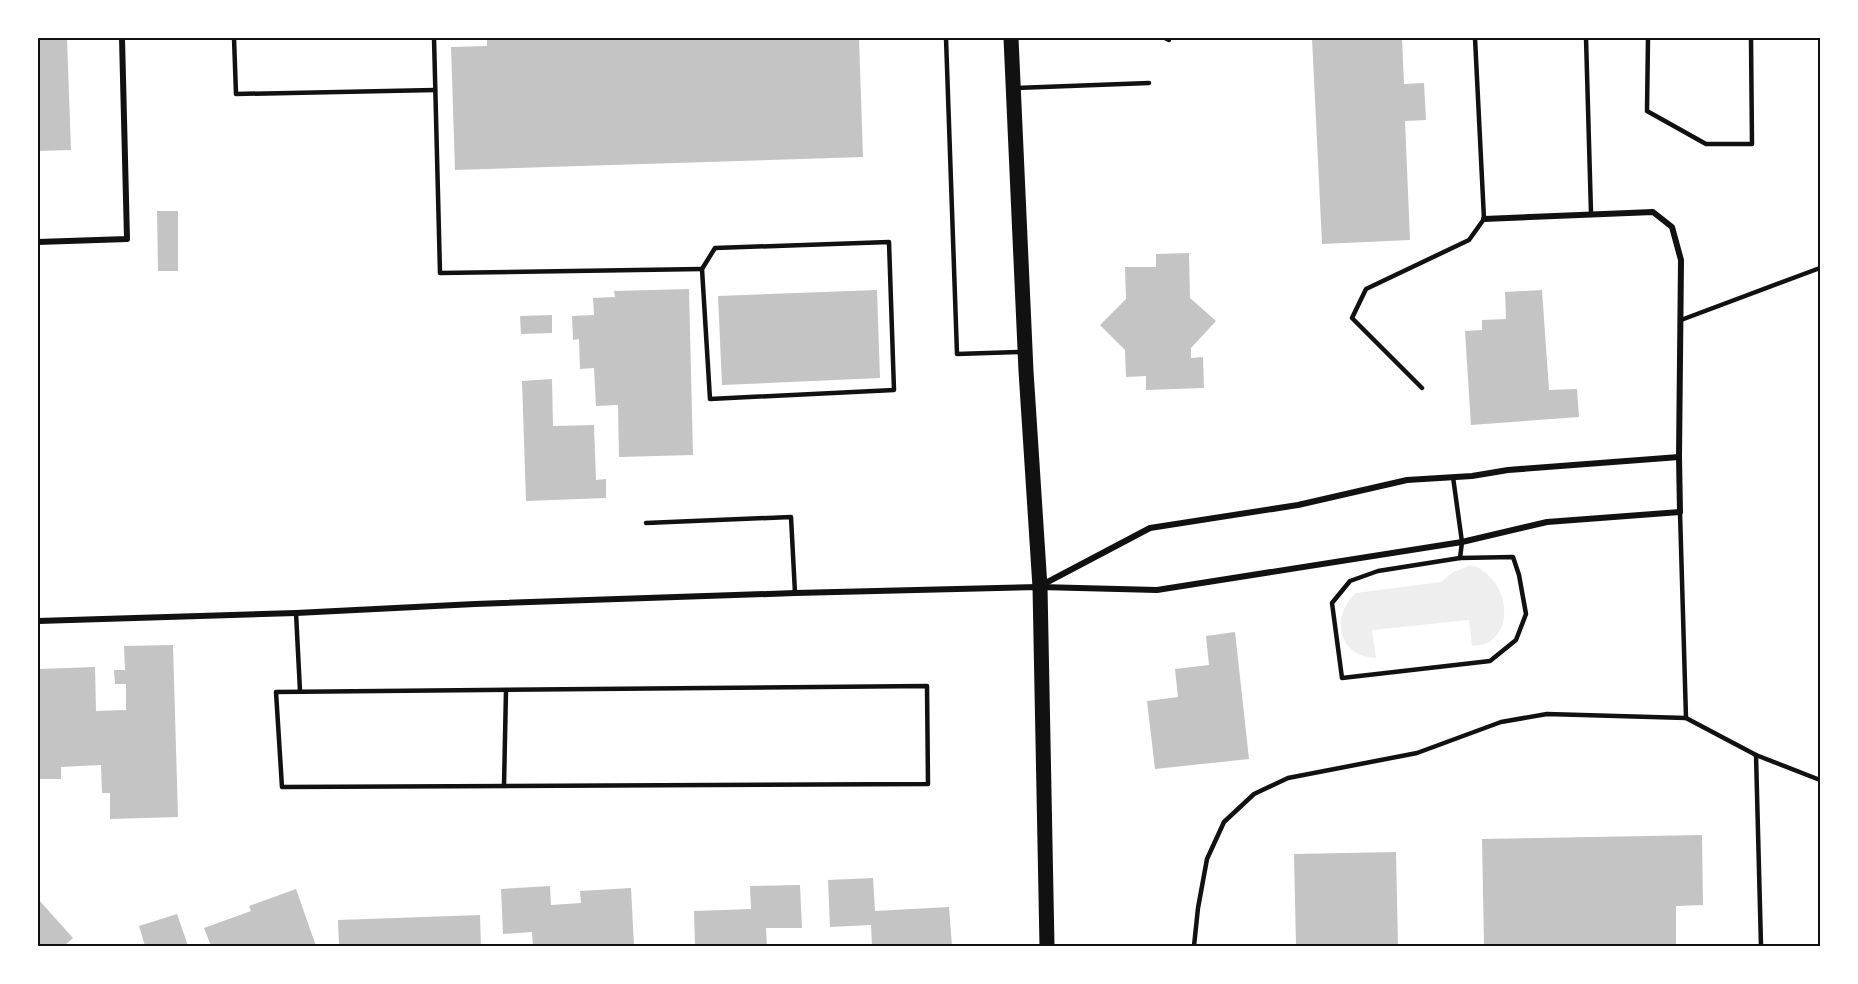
<svg xmlns="http://www.w3.org/2000/svg" width="1858" height="984" viewBox="0 0 1858 984" font-family="Merriweather,serif">
<style>
.green{fill:#eee}
.building{fill:#c4c4c4}
.lines{fill:none;stroke-linecap:round;stroke-linejoin:round}
.service{stroke:#111;stroke-width:4.5}
.minor{stroke:#111;stroke-width:6}
.primary{stroke:#111;stroke-width:15}
.neatline{fill:none;stroke:#111;stroke-width:2}
</style>
<rect width="100%" height="100%" fill="#fff"/>
<path class="green" d="M1469 566C1477 565 1482 570 1489 576 1513 598 1510 646 1472 646L1469 620 1372 630 1376 658C1338 657 1330 616 1356 593L1441 582 1453 572Z"/>
<g class="building">
<path d="M38 38H67L71 150 38 151Z"/>
<path d="M487 38H784L785 40 859 38 863 157 455 170 451 47 487 46Z"/>
<path d="M1312 38H1402L1404 84 1424 83 1426 120 1405 121 1410 240 1322 244Z"/>
<path d="M157 211H178V271H158Z"/>
<path d="M1189 253 1190 298 1216 321 1191 348V358L1203 357 1204 388 1146 390V376L1126 377 1125 350 1100 325 1126 299 1125 267H1156V254Z"/>
<path d="M689 289 693 455 619 457 618 405 596 406 594 368 580 369 579 339 573 340 572 316 594 315 593 298 615 297 614 291Z"/>
<path d="M877 290 880 378 722 385 718 296Z"/>
<path d="M1542 290 1549 390 1577 389 1579 417 1471 425 1465 331 1482 330V320L1506 319 1505 292Z"/>
<path d="M552 315V333L521 334 520 316Z"/>
<path d="M552 379 553 426 594 425 596 480 606 479V498L526 501 522 381Z"/>
<path d="M1235 632 1249 759 1155 769 1147 701 1178 697 1175 669 1209 665 1206 636Z"/>
<path d="M173 645 178 817 110 819V793H102L101 765 61 767V779H38V669L95 667 96 711 126 710V684H115L114 670H125L124 646Z"/>
<path d="M1702 835 1703 905 1676 906V946H1484L1482 839Z"/>
<path d="M1396 852 1398 946H1296L1294 854Z"/>
<path d="M873 878 875 911 949 907 952 946H872L871 925 830 927 828 880Z"/>
<path d="M800 885 802 928H766L767 946H695L694 911 751 909 750 886Z"/>
<path d="M550 886 551 905 581 903 580 891 631 888 634 946H533L532 932 503 934 501 889Z"/>
<path d="M296 889 316 946H211L204 928 251 911 249 906Z"/>
<path d="M38 899 73 938 64 946H38Z"/>
<path d="M177 914 188 946H145L139 926Z"/>
<path d="M480 915 481 946H339L338 920Z"/>
</g>
<g class="lines">
<g class="service">
<path d="M234 38 236 94 435 90"/>
<path d="M434 38 440 273 702 269"/>
<path d="M946 38 957 354 1022 352"/>
<path d="M1165 38 1169 40"/>
<path d="M1586 38 1591 213"/>
<path d="M1648 38 1647 111 1706 144H1752L1751 38"/>
<path d="M1016 88 1149 83"/>
<path d="M889 242 894 390 710 399 702 269 715 248Z"/>
<path d="M1681 320 1820 268"/>
<path d="M1422 388 1352 318 1366 289 1469 240 1484 219 1475 38"/>
<path d="M1453 477 1462 542 1460 558"/>
<path d="M1680 512 1686 718"/>
<path d="M646 523 791 517 795 593"/>
<path d="M1513 557 1519 575 1526 614 1516 640 1490 661 1342 678 1332 603 1350 581 1378 571 1460 558Z"/>
<path d="M296 613 300 691"/>
<path d="M927 686 928 784 282 787 276 692Z"/>
<path d="M1756 755 1761 946"/>
<path d="M504 786 506 690"/>
<path d="M1194 946 1198 908 1207 859 1224 822 1254 794 1288 778 1417 753 1501 722 1547 714 1686 718 1756 755 1820 780"/>
</g>
<g class="minor">
<path d="M38 242 127 239 122 38"/>
<path d="M1040 586 1150 528 1298 505 1407 480 1472 476 1508 470 1679 457 1681 260 1672 227 1653 212 1484 219"/>
<path d="M38 621 296 613 475 604 795 593 1040 587 1157 590 1462 542 1547 522 1680 512 1679 457"/>
</g>
<path class="primary" d="M1011 38 1026 371 1040 587 1047 946"/>
</g>
<rect width="1858" height="984" fill="none" stroke="#ffffff" stroke-width="78"/>
<rect x="39" y="39" width="1780" height="906" class="neatline"/>
</svg>
